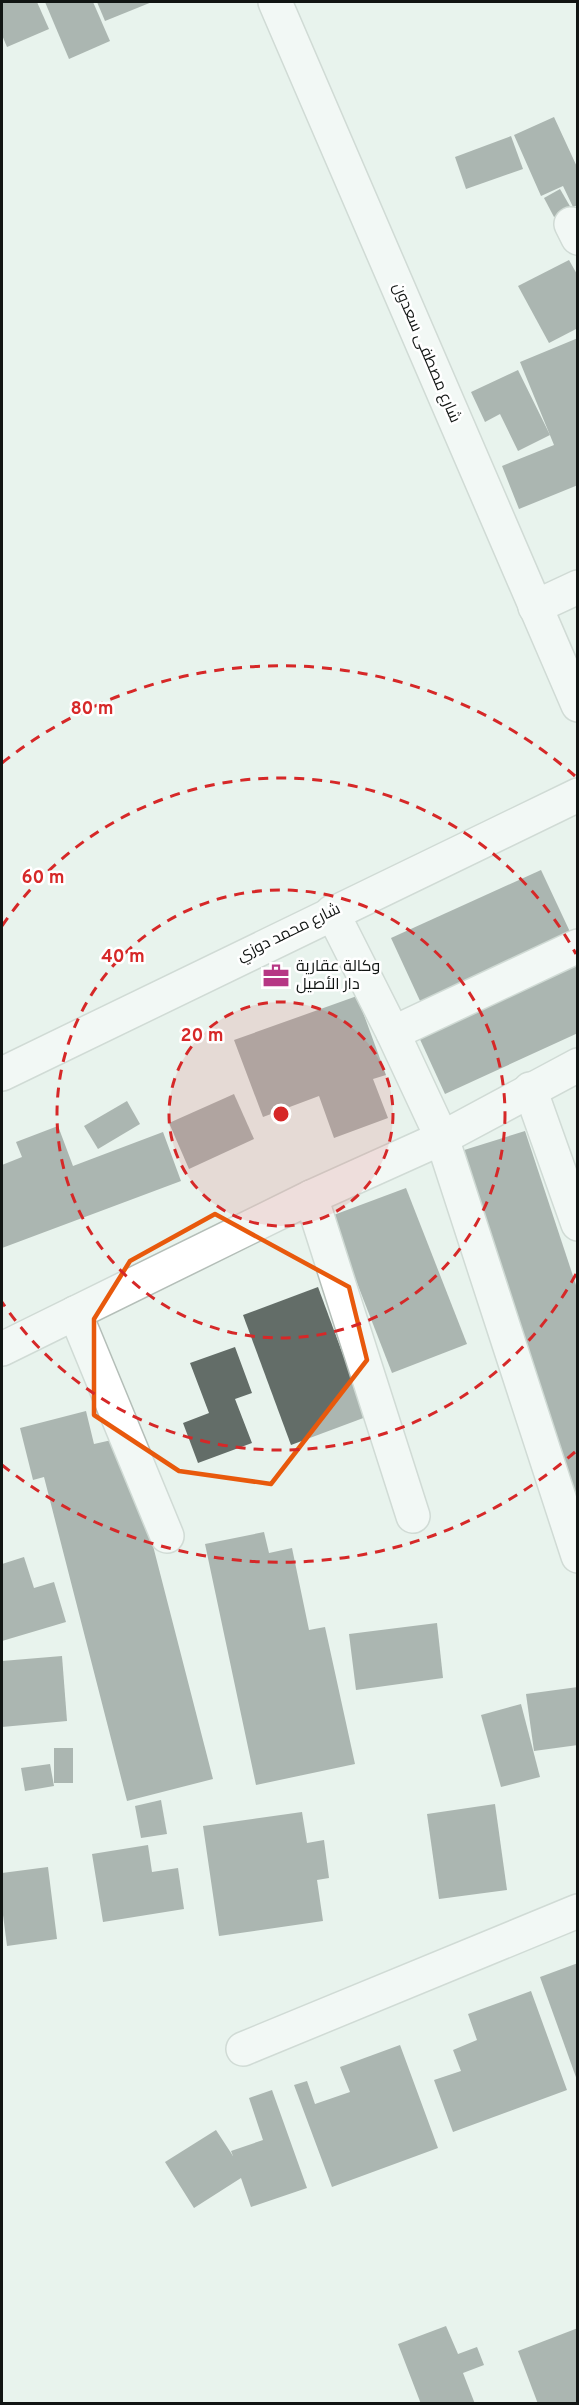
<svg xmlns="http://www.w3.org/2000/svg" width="579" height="2405" viewBox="0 0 579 2405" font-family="Overpass,Cairo,sans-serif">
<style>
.building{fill:#636d68}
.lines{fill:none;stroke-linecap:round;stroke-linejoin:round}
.minor-casing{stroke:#b4beb8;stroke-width:36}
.minor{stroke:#fff;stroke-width:33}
.marked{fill:none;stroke:#e8590c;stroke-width:4.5;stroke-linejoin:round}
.ring{fill:none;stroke:#d62828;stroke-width:3;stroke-dasharray:10 8}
.labels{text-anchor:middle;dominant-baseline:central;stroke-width:5;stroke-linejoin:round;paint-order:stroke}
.street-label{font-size:16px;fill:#111513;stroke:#fff}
.poi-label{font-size:16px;fill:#111513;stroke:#fff;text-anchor:start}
.centre{fill:#d62828;stroke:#fff;stroke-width:3}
.ring-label{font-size:18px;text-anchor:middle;font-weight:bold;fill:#d62828;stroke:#fff;stroke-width:5;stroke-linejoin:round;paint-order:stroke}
</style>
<rect width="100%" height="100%" fill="#e8f3ed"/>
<g class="building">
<path d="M2 2H37L49 29 7 47 2 35Z"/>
<path d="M45 2H93L110 41 69 59Z"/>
<path d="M97 2H152L105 21Z"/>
<path d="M554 117 578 169V205L573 207 563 186 541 196 514 135Z"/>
<path d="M511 136 523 169 466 189 455 157Z"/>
<path d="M560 189 571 208 554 217 544 198Z"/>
<path d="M569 260 578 276V328L549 343 518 286Z"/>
<path d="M578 338V485L519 509 502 466 554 445 520 362Z"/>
<path d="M518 370 550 435 518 451 500 414 485 422 471 392Z"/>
<path d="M541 870 571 934 421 1003 391 938Z"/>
<path d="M578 962V1033L445 1094 418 1035Z"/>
<path d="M357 996 386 1075 373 1079 388 1118 334 1138 319 1096 263 1117 234 1040Z"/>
<path d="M234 1094 254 1139 189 1169 169 1123Z"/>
<path d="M127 1101 140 1124 98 1149 84 1126Z"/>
<path d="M58 1126 73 1166 163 1132 181 1181 2 1248V1165L22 1157 16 1142Z"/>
<path d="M525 1131 578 1291V1499L576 1500 461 1151Z"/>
<path d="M406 1188 467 1344 392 1373 331 1216Z"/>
<path d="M318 1287 366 1417 291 1445 243 1315Z"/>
<path d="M235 1347 252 1393 235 1399 252 1443 198 1463 183 1423 209 1413 190 1363Z"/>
<path d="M86 1411 94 1444 125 1437 213 1779 127 1801 44 1477 33 1480 20 1428Z"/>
<path d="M264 1532 269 1553 292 1548 309 1630 325 1627 355 1764 256 1785 205 1544Z"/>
<path d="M24 1557 34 1588 54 1582 66 1622 2 1641V1564Z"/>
<path d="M437 1623 443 1678 356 1690 349 1634Z"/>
<path d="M62 1656 67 1721 2 1727V1661Z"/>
<path d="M578 1687V1745L534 1751 526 1694Z"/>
<path d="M521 1704 540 1777 501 1787 481 1715Z"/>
<rect x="54" y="1748" width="19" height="35"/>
<path d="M50 1764 54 1786 25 1791 21 1768Z"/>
<path d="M161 1800 167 1834 141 1838 135 1806Z"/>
<path d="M495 1804 507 1890 439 1899 427 1814Z"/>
<path d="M302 1812 307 1843 324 1840 329 1878 317 1880 323 1921 219 1936 203 1826Z"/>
<path d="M148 1845 152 1872 178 1868 184 1909 103 1922 92 1854Z"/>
<path d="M48 1867 57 1939 7 1946 2 1907V1873Z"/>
<path d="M578 1963V2080H577L540 1977Z"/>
<path d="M531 1991 567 2090 453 2132 434 2080 461 2071 453 2050 477 2040 468 2014Z"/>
<path d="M400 2045 438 2148 332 2187 294 2085 307 2081 315 2104 350 2092 340 2067Z"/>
<path d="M272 2090 307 2188 251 2207 241 2178 194 2208 165 2162 216 2130 233 2156 231 2151 263 2140 249 2098Z"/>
<path d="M446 2326 458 2354 477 2347 484 2365 463 2373 475 2404H421L398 2344Z"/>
<path d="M578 2328V2402L538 2404 518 2351Z"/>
</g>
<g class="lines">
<g class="minor-casing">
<g id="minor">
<path d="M275 2 578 705"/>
<path d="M571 224 578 238"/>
<path d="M535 607 578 587"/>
<path d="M332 912 393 1033 442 1138 578 1556"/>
<path d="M393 1033 578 946"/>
<path d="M2 1074 578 795"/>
<path d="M530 1089 578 1224"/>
<path d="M311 1197 413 1516"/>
<path d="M75 1313 167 1536"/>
<path d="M2 1349 311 1197 442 1138 578 1065"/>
<path d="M243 2049 578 1911"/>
</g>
</g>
<use href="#minor" class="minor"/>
</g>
<path d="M0 0H579V2405H0ZM215 1214 349 1287 367 1360 271 1484 179 1471 94 1415V1319L130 1261Z" fill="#e8f3ed" fill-opacity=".55" fill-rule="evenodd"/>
<path class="marked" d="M215 1214 349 1287 367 1360 271 1484 179 1471 94 1415V1319L130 1261Z"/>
<circle cx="281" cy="1114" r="112" fill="#d62828" fill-opacity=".12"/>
<g class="ring">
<circle cx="281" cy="1114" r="112"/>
<circle cx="281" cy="1114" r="224"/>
<path d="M576 1274A336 336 0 0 1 2 1302M2 926A336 336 0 0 1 576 954"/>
<path d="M575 1452A448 448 0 0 1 2 1465M2 763A448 448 0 0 1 575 776"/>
</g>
<defs>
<g id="office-bare" transform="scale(2.07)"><path d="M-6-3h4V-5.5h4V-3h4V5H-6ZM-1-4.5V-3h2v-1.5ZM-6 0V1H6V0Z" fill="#b63784" stroke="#fff" stroke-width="2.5" paint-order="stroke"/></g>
</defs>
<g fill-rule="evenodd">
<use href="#office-bare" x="276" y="976"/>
</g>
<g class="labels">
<g class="street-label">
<text transform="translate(426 353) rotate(67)">شارع مصطفى سعدون</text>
<text transform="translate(289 933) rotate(-26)">شارع محمد دوزي</text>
</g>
<g class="poi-label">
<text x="296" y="967">وكالة عقارية<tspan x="296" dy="18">دار الأصيل</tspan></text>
</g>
</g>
<circle cx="281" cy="1114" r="9" class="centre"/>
<g class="ring-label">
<text x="92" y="714">80 m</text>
<text x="43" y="883">60 m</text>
<text x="123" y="962">40 m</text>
<text x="202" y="1041">20 m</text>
</g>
<rect width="579" height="2405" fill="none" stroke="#111513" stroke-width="6"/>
</svg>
